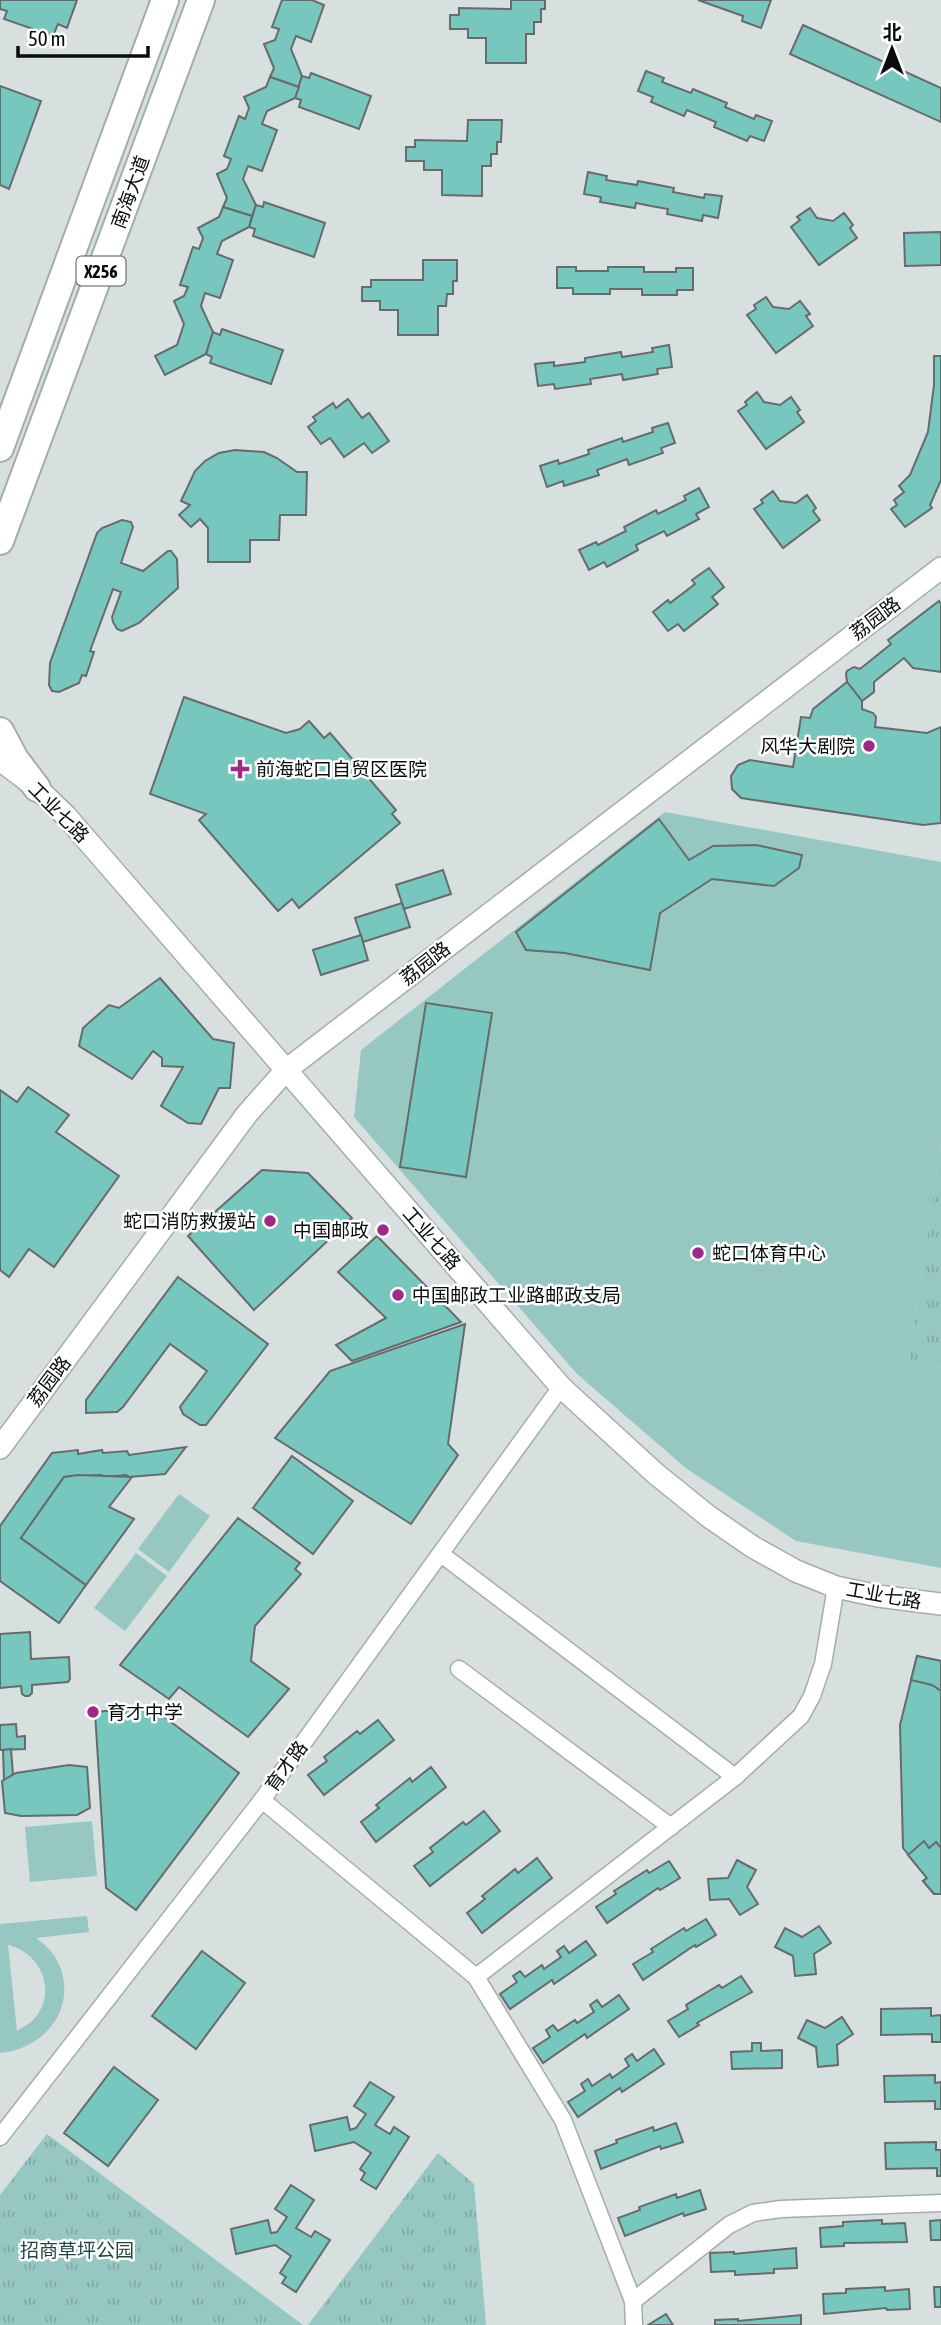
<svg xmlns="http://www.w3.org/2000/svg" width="941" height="2325" viewBox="0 0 941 2325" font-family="'Asap Condensed','Noto Sans SC',sans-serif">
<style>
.grass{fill:url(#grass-tufts)}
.garden{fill:#96c7c1;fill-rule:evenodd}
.building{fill:#78c7be;stroke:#656c6b;stroke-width:2}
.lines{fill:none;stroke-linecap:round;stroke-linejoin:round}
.minor-casing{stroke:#a4adab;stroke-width:19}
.tertiary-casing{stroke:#a4adab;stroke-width:24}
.primary-casing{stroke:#a4adab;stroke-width:30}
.minor{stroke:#fff;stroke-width:16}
.tertiary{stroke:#fff;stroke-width:21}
.primary{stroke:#fff;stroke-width:26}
.poi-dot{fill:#9e2a86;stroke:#fff;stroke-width:2.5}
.labels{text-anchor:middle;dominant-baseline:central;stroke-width:5;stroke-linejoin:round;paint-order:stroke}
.shield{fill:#fff;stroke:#535555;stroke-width:2}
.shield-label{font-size:18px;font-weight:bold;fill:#090c0c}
.street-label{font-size:19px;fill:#090c0c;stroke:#fff}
.poi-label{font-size:19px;fill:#090c0c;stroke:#fff;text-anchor:start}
.park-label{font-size:19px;fill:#1f4541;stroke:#fff}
</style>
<defs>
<pattern id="grass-tufts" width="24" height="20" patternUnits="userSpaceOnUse" patternTransform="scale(1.75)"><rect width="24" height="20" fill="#96c7c1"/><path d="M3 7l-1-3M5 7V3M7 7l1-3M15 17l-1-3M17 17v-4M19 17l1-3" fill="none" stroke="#80aaa5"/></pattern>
</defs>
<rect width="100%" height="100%" fill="#d7e0df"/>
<g class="grass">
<path d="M941 1144V1367L908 1362Z"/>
<path d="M47 2134 303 2325H0V2195Z"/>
<path d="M438 2153 474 2184 486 2325H308Z"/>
</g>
<g class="garden">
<path d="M665 812 941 862V1144L908 1362 941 1367V1568L796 1541 687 1469 577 1374 354 1117 361 1050Z"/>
<path d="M179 1494 210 1516 169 1572 138 1549Z"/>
<path d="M136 1553 167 1576 125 1631 94 1608Z"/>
<path d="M92 1821 97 1876 30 1882 25 1827Z"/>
<path d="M87 1916 89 1932 36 1938C44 1944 53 1952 58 1962 79 2007 45 2049 0 2053V1924ZM8 1945C43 1953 59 1996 31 2022 27 2025 21 2028 17 2031Z"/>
</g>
<g class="building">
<path d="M0 0H77L67 28 58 24 53 36 4 19 7 11 0 9Z"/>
<path d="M282 0H312L324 5 311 42 296 36 291 49 302 76 299 87 270 77 274 68 264 44 275 40 279 29 272 27Z"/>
<path d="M511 0H545V9H541V22H534V34H526V63H486V38H468V29H450V15H459V8L511 9Z"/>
<path d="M698 0H771L761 28 742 21 743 16Z"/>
<path d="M803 25 941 88V122L790 54Z"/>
<path d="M646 71 664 78 662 82 691 93 693 89 727 103 725 107 754 119 756 115 772 121 764 141 750 136 747 141 714 127 716 122 687 110 684 116 651 102 653 97 638 91Z"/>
<path d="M311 73 371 96 359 129 299 107 301 100 295 98 302 76 309 78Z"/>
<path d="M270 77 299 87 295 98 267 111 262 124 277 130 262 171 248 166 243 179 256 205 252 216 223 207 227 198 217 174 227 169 231 159 224 156 239 116 245 119 249 108 244 97 266 87Z"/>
<path d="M0 86 41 101 9 189 0 185Z"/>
<path d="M468 120H502L501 142H497V154H491V166H482V196L442 195V170H424V161H406V147H415V140L467 141Z"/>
<path d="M588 172 607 176 606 180 637 185 638 181 674 188 673 192 704 198 705 194 722 196 718 218 703 215 702 221 667 214 668 209 651 206 636 203 635 208 600 202 601 197 584 194Z"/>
<path d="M264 202 325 223 314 257 253 236 255 229 249 227 256 205 263 207Z"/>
<path d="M223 207 252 216 249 227 222 241 217 254 233 260 220 298 205 293 201 306 213 332 206 354 165 375 155 356 177 345 184 324 174 301 184 296 188 287 180 285 193 247 199 249 203 238 198 228 219 217Z"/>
<path d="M810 208 817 218 833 221 844 213 853 225 850 228 857 238 819 265 791 227 800 220 797 217Z"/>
<path d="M941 232V265L905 266 904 233Z"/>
<path d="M423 260H457V281H453V294H447L446 306H438V335H398V310H380V301H362V287H371V280H423Z"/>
<path d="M557 267H576V271H608V267H644V272H676V268H693V290H677V295H642V289H610V294H573V288H557Z"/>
<path d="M766 297 773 307 789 309 800 301 810 314 806 316 813 326 776 353 747 315 756 309 754 305Z"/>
<path d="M222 329 283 350 271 384 210 363 212 357 206 354 213 332 220 335Z"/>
<path d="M669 345 672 367 657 369 658 374 623 380 622 374 590 379 591 384 555 389 554 384 538 386 535 364 554 362V366L585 362V358L621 352 622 357 653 352 652 348Z"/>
<path d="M934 356H941V480L930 505 932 508 905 527 891 509 897 505 894 500 904 492 899 486 910 475 928 432 934 385Z"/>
<path d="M757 392 764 402 780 405 791 397 800 410 797 412 804 422 766 449 738 411 747 405 745 402Z"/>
<path d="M348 399 362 418 369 413 389 441 372 453 364 443 344 457 330 438 321 444 308 427 316 421 313 417 333 403 336 408Z"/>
<path d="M668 423 675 443 661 448 663 453 629 465 627 459 597 470 599 475 564 486 563 481 547 487 540 466 558 460 559 464 589 454 588 450 622 438 623 442 653 432 652 428Z"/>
<path d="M235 450 264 452 277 458 297 472H307L306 515H280L279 540H250V562H208V528L200 519 191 527 179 515 190 505 181 501 195 471 205 461 219 453Z"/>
<path d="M699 488 709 507 696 514 699 519 667 536 664 531 636 545 638 550 607 567 604 562 589 570 579 550 596 542 598 545 626 531 624 527 656 510 658 514 686 500 684 496Z"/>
<path d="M773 491 780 501 796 503 807 495 816 508 813 511 820 520 783 548 754 509 763 503 761 500Z"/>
<path d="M122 520 131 522 133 527 121 563 143 571 168 551H171L177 559 178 588 139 623 122 631 117 629 113 622 112 617 121 592 113 589 90 651 94 652 86 676 82 675 79 683 59 692 52 691 49 685 50 663 97 533 102 528Z"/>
<path d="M709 568 724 587 712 597 718 604 684 631 678 624 668 631 653 612 668 600 670 603 695 584 692 580Z"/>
<path d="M939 601 941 604V672L913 668 904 658 874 682V692L862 701 847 682 846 674 847 671 854 667 860 669 891 644 888 640Z"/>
<path d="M847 682 862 701V709L873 713 876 717 875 727 927 733 941 727V823L923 825 741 798 732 789 731 776 738 765 750 760 793 767 801 717 810 718 813 709Z"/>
<path d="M184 697 286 733 300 729 309 721 324 738 330 733 396 810 392 814 400 823 299 908 292 899 278 911 199 820 206 814 150 794Z"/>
<path d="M659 819 689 860 713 846 756 845 802 855 799 868 774 886 712 879 660 913 650 970 565 953 526 950 516 932Z"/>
<path d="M443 870 451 894 404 909 396 885Z"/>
<path d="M402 903 410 927 363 942 355 918Z"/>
<path d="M361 935 368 960 321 975 313 950Z"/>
<path d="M160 978 213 1039 234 1043 230 1088H219L201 1124 188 1123 161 1106 183 1067 162 1066V1058L153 1051 132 1079 79 1046 83 1028 109 1005 119 1008Z"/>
<path d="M426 1003 492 1013 466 1177 400 1167Z"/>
<path d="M28 1087 69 1115 56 1132 119 1176 54 1267 29 1249 9 1277 0 1270V1090L17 1102Z"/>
<path d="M262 1170 308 1173 352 1218 254 1310 188 1236Z"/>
<path d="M377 1236 461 1322 352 1361 336 1345 386 1318 338 1272Z"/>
<path d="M178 1277 268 1344 206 1425H200L183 1414 180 1407 207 1371 170 1344 123 1407 117 1412 86 1413V1400Z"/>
<path d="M465 1324 448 1444 458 1455 411 1524 275 1438 330 1371Z"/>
<path d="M186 1447 165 1474 129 1477 126 1475 106 1477 101 1475 64 1477 21 1538 86 1585 59 1623 0 1581V1526L52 1453 78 1450V1454L102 1450 103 1453 127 1451 129 1455Z"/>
<path d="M292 1456 353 1501 313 1554 253 1508Z"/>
<path d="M78 1475 132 1477 109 1507 134 1519 86 1585 21 1538 64 1477Z"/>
<path d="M238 1518 300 1563 295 1569 301 1574 255 1626 251 1661 289 1689 248 1737 179 1687 169 1699 120 1665Z"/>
<path d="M30 1632 31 1659 69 1657 70 1679 68 1682 32 1685V1693L29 1696H25L22 1694 21 1686 0 1688V1634Z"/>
<path d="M917 1656 941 1661V1894H934L923 1881 927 1878 903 1848 900 1725Z"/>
<path d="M917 1656 941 1661V1691L932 1685 911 1680Z"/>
<path d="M151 1707 239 1773 136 1910 106 1888 95 1712Z"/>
<path d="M378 1720 394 1740 324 1795 308 1775 327 1761 324 1757 357 1731 360 1734Z"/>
<path d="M16 1724 17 1737 25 1736V1749L0 1750V1725Z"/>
<path d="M11 1749 13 1775 4 1780 3 1750Z"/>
<path d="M69 1765 87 1767 90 1808 77 1815 21 1816 5 1813 2 1781 16 1773Z"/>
<path d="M431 1767 446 1787 376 1842 361 1822 379 1808 376 1805 410 1778 412 1782Z"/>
<path d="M484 1811 500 1831 430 1886 414 1866 433 1852 430 1848 463 1822 466 1825Z"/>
<path d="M924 1841 929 1848 936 1842 941 1848V1894H934L923 1881 927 1878 908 1855Z"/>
<path d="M537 1858 552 1878 482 1933 467 1913 485 1899 482 1896 515 1869 518 1873Z"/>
<path d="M737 1860 756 1870 747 1887 758 1904 740 1915 729 1899 710 1900 708 1879 728 1878Z"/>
<path d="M669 1861 680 1878 660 1890 658 1888 607 1923 596 1907 616 1894 614 1891 647 1870 649 1873Z"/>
<path d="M706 1919 716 1935 696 1947 695 1945 643 1980 633 1964 653 1952 651 1949 684 1928 686 1931Z"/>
<path d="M819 1926 831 1943 814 1954 816 1974 795 1976 793 1956 775 1947 785 1928 802 1937Z"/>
<path d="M586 1941 596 1955 554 1984 552 1980 510 2009 500 1994 517 1982 513 1976 520 1971 525 1977 542 1965 544 1969 561 1957 557 1951 564 1946 569 1953Z"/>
<path d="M202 1951 245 1983 196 2049 152 2016Z"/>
<path d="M741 1976 752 1992 697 2023 699 2025 679 2037 668 2021 688 2009 686 2005 719 1985 722 1988Z"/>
<path d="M619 1995 629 2009 587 2038 585 2034 543 2063 533 2048 550 2037 546 2030 553 2025 558 2031 575 2020 577 2023 594 2012 590 2005 597 2000 602 2007Z"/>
<path d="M931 2008V2016L941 2015V2042H932V2034L881 2035V2009Z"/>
<path d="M842 2017 853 2034 837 2045 838 2065 818 2067 816 2047 798 2038 807 2020 825 2028Z"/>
<path d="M752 2043H761V2051L782 2050V2068L732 2069 731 2052 752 2051Z"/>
<path d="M654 2049 664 2064 622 2092 620 2088 578 2117 568 2102 585 2091 581 2084 588 2079 592 2086 610 2074 612 2078 629 2066 625 2059 632 2054 637 2061Z"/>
<path d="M114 2067 158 2100 108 2166 64 2133Z"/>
<path d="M935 2075V2083L941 2082V2109H935V2101L885 2102 884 2076Z"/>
<path d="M370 2082 394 2097 375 2125 390 2134 394 2127 409 2137 376 2189 361 2180 365 2173 360 2169 371 2153 354 2142 315 2151 310 2125 347 2117 350 2130 356 2128 366 2114 354 2106Z"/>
<path d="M676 2123 683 2142 661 2149 660 2146 601 2169 595 2151 617 2143 616 2140 653 2127 654 2131Z"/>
<path d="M936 2142V2150H941V2176H937V2168L886 2169 885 2143Z"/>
<path d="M291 2185 314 2200 296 2228 311 2237 315 2231 330 2240 296 2292 282 2283 286 2277 280 2273 291 2256 275 2245 236 2254 231 2229 268 2220 271 2233 277 2232 287 2217 275 2209Z"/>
<path d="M700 2190 706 2209 684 2216 683 2213 625 2236 618 2218 640 2210 639 2207 676 2194 677 2198Z"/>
<path d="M882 2220V2224L905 2223 907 2242 844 2243V2246L821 2247 820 2228 843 2226V2222Z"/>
<path d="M941 2220V2240H931L930 2221Z"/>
<path d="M796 2248 797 2268 774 2269V2273L735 2275V2271L711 2272 710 2253 734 2252V2254Z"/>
<path d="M885 2287V2291L909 2289 910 2309 887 2310 886 2308 824 2314 823 2294 846 2293V2289Z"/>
<path d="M934 2287H941V2307H935Z"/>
<path d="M666 2314 673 2325H648Z"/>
<path d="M801 2315V2325H715V2320L738 2319V2321Z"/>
</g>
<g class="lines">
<g class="minor-casing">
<g id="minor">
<path d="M441 1554 735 1777"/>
<path d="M459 1669 671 1827"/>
<path d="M262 1800 476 1977 563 2120 633 2301 634 2325"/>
<path d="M476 1977 735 1777 801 1716 812 1696 823 1664 836 1587"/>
<path d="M0 2137 262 1800 561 1387"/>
<path d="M633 2301 729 2225 753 2213 781 2209 941 2203"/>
</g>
</g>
<g class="tertiary-casing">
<g id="tertiary">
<path d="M0 760 37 788 66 816 561 1387 656 1474 708 1516 753 1547 796 1571 836 1587 878 1596 941 1604"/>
<path d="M0 1448 247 1114 286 1070 941 568"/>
</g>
</g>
<g class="primary-casing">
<g id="primary">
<path d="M0 448 165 0"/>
<path d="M0 541 201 0"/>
<path d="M0 731 15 759 37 788"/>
</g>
</g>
<use href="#minor" class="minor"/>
<use href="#tertiary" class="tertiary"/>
<use href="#primary" class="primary"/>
</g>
<g class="poi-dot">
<circle cx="869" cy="746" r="7"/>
<path d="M236.5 758.5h7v7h7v7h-7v7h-7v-7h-7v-7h7z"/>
<circle cx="270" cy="1221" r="7"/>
<circle cx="383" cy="1230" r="7"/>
<circle cx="698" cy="1253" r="7"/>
<circle cx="398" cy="1295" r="7"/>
<circle cx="93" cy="1712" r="7"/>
</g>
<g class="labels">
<rect class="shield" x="76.5" y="256.5" width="49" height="29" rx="5"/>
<g class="shield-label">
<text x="101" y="271">X256</text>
</g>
<g class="street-label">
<text transform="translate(130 192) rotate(-70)">南海大道</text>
<text transform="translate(875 618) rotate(-37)">荔园路</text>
<text transform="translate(59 812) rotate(45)">工业七路</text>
<text transform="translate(425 963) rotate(-38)">荔园路</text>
<text transform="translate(432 1238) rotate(49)">工业七路</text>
<text transform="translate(49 1381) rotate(-53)">荔园路</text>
<text transform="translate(884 1595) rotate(10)">工业七路</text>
<text transform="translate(286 1766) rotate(-54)">育才路</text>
</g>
<g class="poi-label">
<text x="855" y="746" text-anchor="end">风华大剧院</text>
<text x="256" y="769">前海蛇口自贸区医院</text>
<text x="256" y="1221" text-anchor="end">蛇口消防救援站</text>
<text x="369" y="1230" text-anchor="end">中国邮政</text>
<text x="712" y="1253">蛇口体育中心</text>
<text x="412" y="1295">中国邮政工业路邮政支局</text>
<text x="107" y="1712">育才中学</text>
</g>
<g class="park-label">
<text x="77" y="2250">招商草坪公园</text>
</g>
</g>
<g transform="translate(892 49)" stroke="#ffffff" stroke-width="5" paint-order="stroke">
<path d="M0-5L12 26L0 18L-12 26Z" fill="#090c0c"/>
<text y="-10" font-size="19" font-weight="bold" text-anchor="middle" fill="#090c0c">北</text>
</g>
<path d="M18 46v10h130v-10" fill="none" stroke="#090c0c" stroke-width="3.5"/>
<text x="28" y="46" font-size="21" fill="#090c0c" stroke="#ffffff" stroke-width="5" paint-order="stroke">50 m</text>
</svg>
